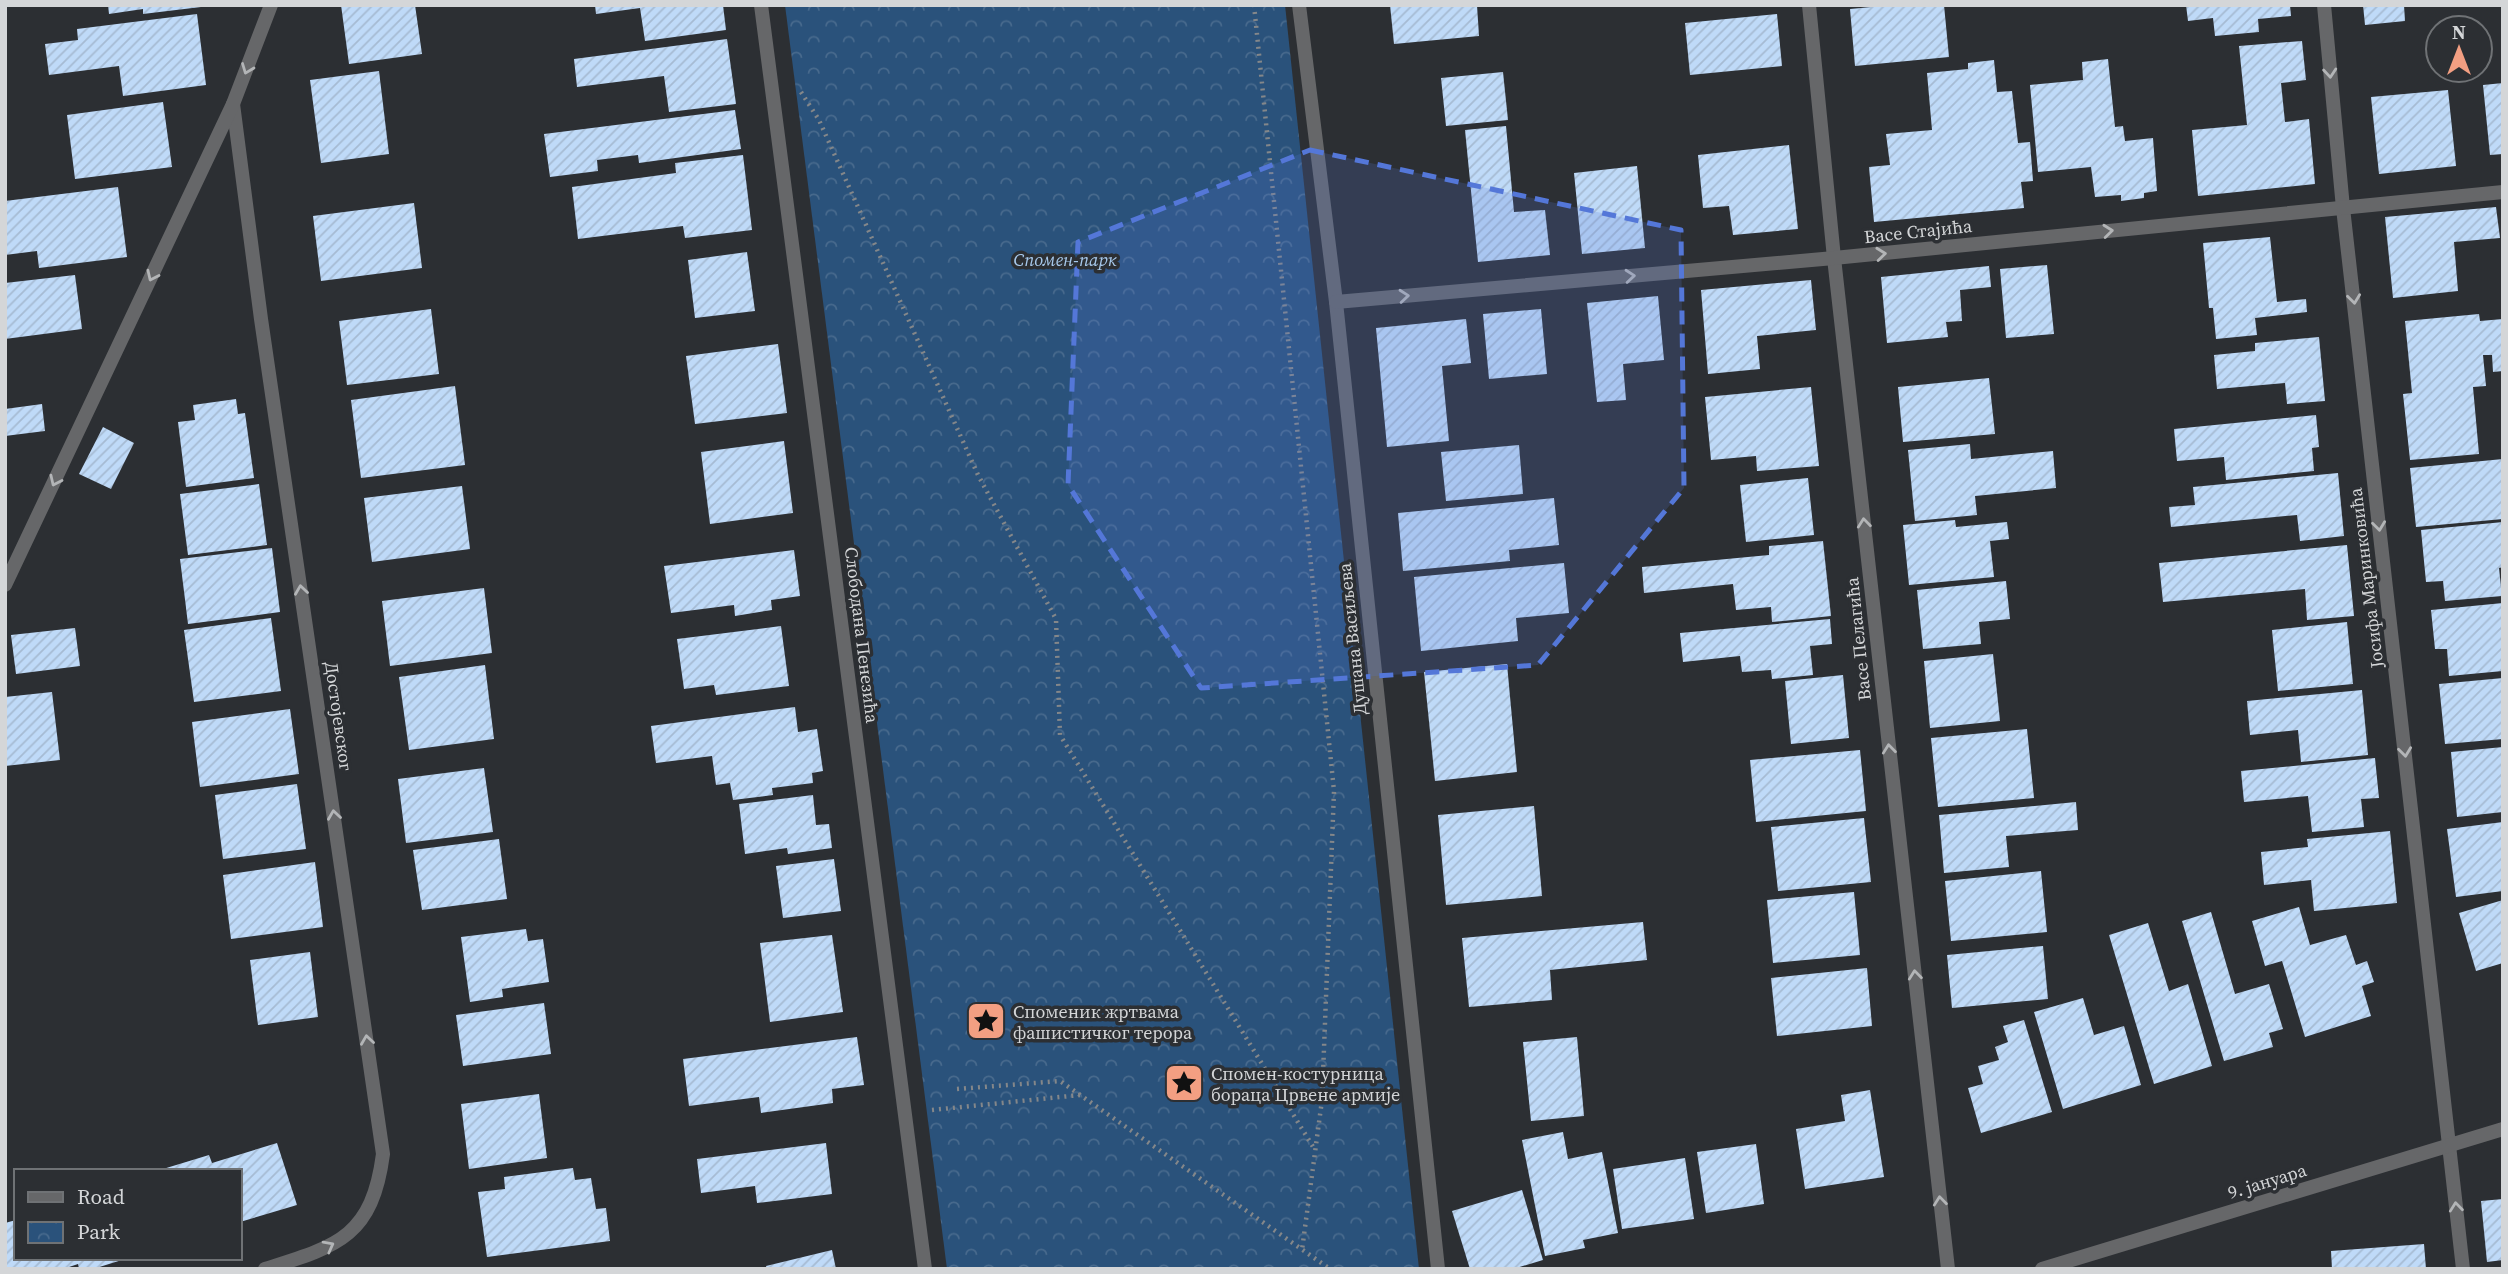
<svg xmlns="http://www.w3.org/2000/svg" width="2508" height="1274" viewBox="0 0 2508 1274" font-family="'Source Serif 4',serif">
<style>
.park{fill:url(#park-crowns)}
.building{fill:url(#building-hatch)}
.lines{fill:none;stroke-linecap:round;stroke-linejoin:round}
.path{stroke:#84878a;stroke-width:4.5;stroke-dasharray:2 5;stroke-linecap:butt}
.minor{stroke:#666769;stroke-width:14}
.tertiary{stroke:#666769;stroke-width:14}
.oneway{stroke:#b3b5b7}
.marked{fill:#5477d8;fill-opacity:0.2;stroke:#5477d8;stroke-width:5;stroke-dasharray:14 9;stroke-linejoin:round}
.labels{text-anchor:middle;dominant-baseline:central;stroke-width:7;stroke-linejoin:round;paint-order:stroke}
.street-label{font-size:18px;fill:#d4d6d8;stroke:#2c2f33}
.park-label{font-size:18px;font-style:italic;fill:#a7c9ec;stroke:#2c2f33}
.poi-label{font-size:18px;fill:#d4d6d8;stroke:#2c2f33;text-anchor:start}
</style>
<defs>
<pattern id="park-crowns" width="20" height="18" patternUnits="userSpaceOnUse" patternTransform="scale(1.75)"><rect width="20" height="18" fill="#2a527b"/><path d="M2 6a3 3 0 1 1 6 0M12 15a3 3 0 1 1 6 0" fill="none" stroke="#486a8d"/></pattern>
<pattern id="building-hatch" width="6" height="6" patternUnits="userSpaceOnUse" patternTransform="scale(1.75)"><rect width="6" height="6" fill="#bfdaf8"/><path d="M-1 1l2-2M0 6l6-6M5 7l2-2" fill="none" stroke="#a6bbd3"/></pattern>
</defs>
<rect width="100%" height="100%" fill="#2c2f33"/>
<path class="park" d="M785 5H1285L1419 1269H947Z"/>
<g class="building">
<path d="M108 5H201V7L143 14V9L109 14Z"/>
<path d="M341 5H415L422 54 349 64Z"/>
<path d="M595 5H723L726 30 645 41 640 8 596 14Z"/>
<path d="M1390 5H1477L1479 36 1394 44Z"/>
<path d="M1893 5H1944L1949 57 1855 66 1850 9Z"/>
<path d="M2186 5H2290L2291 16 2258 19 2259 32 2215 36 2213 18 2188 21Z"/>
<path d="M2363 5H2404L2405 21 2365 25Z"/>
<path d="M197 14 206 85 123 96 119 66 49 75 45 44 78 40 77 29Z"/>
<path d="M1777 14 1782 66 1690 75 1685 23Z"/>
<path d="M727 39 736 104 669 112 664 76 577 87 574 59Z"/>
<path d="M2302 41 2306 80 2281 83 2285 122 2309 119 2315 184 2198 196 2192 130 2247 125 2239 46Z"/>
<path d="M2108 59 2115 127 2123 126 2125 141 2153 138 2157 191 2144 193V198L2121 201V195L2095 197 2091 167 2038 172 2030 85 2083 80 2082 62Z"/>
<path d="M1994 60 1997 92 2012 91 2018 143 2030 142 2033 181 2021 182 2024 208 1874 222 1869 167 1890 165 1886 134 1932 130 1927 73 1968 69V63Z"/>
<path d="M379 71 389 154 321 163 310 80Z"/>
<path d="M1503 72 1508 120 1446 126 1441 78Z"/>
<path d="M2503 83V154L2490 155 2483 85Z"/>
<path d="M2448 90 2456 166 2379 174 2371 97Z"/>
<path d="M163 102 172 167 75 179 67 115Z"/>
<path d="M735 110 741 149 639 163 638 155 597 160 598 171 550 177 544 134Z"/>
<path d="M1506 126 1514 212 1545 210 1550 255 1478 262 1465 130Z"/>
<path d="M1789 145 1798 229 1733 235 1729 206 1703 208 1698 155Z"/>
<path d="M743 155 752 230 685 238 683 226 578 239 572 187 676 173 675 163Z"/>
<path d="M1637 166 1645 248 1582 254 1574 173Z"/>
<path d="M118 187 127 257 39 268 37 251 5 255V201Z"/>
<path d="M414 203 422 268 321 281 313 216Z"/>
<path d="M2496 207 2500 238 2454 242 2458 291 2393 298 2385 217Z"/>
<path d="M2270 237 2277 302 2306 299 2307 312 2255 318 2257 335 2216 339 2213 308H2209L2203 243Z"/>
<path d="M747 252 755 311 695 318 688 260Z"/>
<path d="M2047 265 2054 334 2006 338 2000 269Z"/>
<path d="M1989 266 1991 287 1960 290 1962 321 1946 322 1948 337 1887 343 1881 277Z"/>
<path d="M75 275 82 329 5 339V283Z"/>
<path d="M1811 280 1816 330 1757 336 1760 369 1708 374 1701 290Z"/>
<path d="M1658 296 1664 360 1623 364 1626 400 1597 402 1587 303Z"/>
<path d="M431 309 439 374 347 385 339 321Z"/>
<path d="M1541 309 1547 374 1489 379 1483 314Z"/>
<path d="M2479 314 2480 321 2503 319V371L2493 372 2492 355H2483L2486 386 2473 387 2479 454 2410 460 2403 394 2412 393 2405 321Z"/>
<path d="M1466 319 1471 363 1442 366 1449 441 1387 447 1376 328Z"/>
<path d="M2319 337 2325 401 2287 404 2285 383 2217 389 2214 355 2255 351V343Z"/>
<path d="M778 344 787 413 695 424 686 356Z"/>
<path d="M1989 378 1995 434 1903 442 1898 387Z"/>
<path d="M455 386 465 465 361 478 351 400Z"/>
<path d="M1811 387 1819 466 1757 471 1756 456 1711 460 1705 397Z"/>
<path d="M236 399 238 414 245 413 254 478 186 487 178 422 195 420 193 405Z"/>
<path d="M42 404 45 431 5 436V409Z"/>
<path d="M2316 415 2319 447 2312 448 2314 471 2226 480 2224 457 2177 461 2174 429Z"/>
<path d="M103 427 134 443 111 489 79 474Z"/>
<path d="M784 441 793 513 710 524 701 452Z"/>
<path d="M1970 444 1971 459 2053 451 2056 488 1975 496 1977 515 1915 521 1908 450Z"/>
<path d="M1519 445 1523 494 1446 501 1441 452Z"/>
<path d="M2503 459V519L2416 527 2410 468Z"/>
<path d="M2338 473 2344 536 2300 541 2297 515 2171 527 2169 507 2195 505 2193 487Z"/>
<path d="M1808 478 1814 535 1746 542 1740 485Z"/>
<path d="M259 484 267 545 188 555 180 494Z"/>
<path d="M462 486 470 549 372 562 364 498Z"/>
<path d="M1554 498 1559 545 1509 550 1510 561 1403 571 1398 513Z"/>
<path d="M1955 520 1956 527 2007 522 2009 539 1990 541 1994 577 1909 585 1903 525Z"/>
<path d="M2503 522V567L2499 568 2502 596 2445 601 2443 581 2426 582 2421 530Z"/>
<path d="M1823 541 1831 616 1772 622 1771 607 1736 610 1733 584 1644 593 1642 567 1769 555V546Z"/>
<path d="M2347 545 2354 616 2307 620 2305 589 2163 602 2159 563Z"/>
<path d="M272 548 280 612 188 624 180 559Z"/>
<path d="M794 550 800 596 771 600 772 610 735 616 734 605 671 613 664 566Z"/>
<path d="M1564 563 1569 613 1516 618 1518 641 1421 651 1414 577Z"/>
<path d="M2006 581 2010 619 1979 622 1981 644 1923 649 1917 590Z"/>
<path d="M484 588 492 653 390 666 382 601Z"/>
<path d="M2503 603V671L2449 676 2447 649H2435L2431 610Z"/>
<path d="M271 618 281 691 194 702 184 630Z"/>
<path d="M1830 619 1832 644 1810 646 1813 675 1772 679 1771 670 1742 672 1740 656 1683 662 1680 633Z"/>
<path d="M2347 622 2353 684 2278 691 2272 630Z"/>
<path d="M781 626 789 686 716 695 714 685 684 689 677 639Z"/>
<path d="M75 628 80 666 16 674 11 635Z"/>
<path d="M1993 654 2000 721 1930 728 1924 661Z"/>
<path d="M1507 664 1517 772 1435 781 1424 672Z"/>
<path d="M485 665 494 739 409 750 399 677Z"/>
<path d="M1843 675 1849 738 1791 744 1785 681Z"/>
<path d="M2503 678V739L2445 744 2439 684Z"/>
<path d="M2362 690 2368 755 2301 762 2298 730 2250 735 2247 701Z"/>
<path d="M52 692 60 760 5 766V697Z"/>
<path d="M795 707 798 732 817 729 823 771 812 773 813 783 772 788 773 795 733 800 730 783 716 785 712 756 656 763 651 726Z"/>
<path d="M290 709 299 774 200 787 192 722Z"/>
<path d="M2027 729 2034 798 1938 807 1931 738Z"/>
<path d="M2503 747V812L2457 817 2451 752Z"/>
<path d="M1860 750 1866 811 1756 822 1750 760Z"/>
<path d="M2375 758 2379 798 2361 799 2364 827 2312 832 2308 796 2244 802 2241 771Z"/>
<path d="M484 768 493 832 406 843 398 779Z"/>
<path d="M297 784 306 849 223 859 215 795Z"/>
<path d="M813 795 816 825 829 824 832 848 788 854 787 848 745 854 739 804Z"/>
<path d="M2076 802 2078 830 2006 836 2009 867 1944 873 1939 815Z"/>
<path d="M1534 806 1542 896 1446 905 1438 815Z"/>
<path d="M1864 818 1871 882 1778 891 1771 827Z"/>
<path d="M2503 822V891L2456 897 2447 829Z"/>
<path d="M2390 831 2397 903 2314 911 2311 880 2264 885 2261 852 2308 847 2307 839Z"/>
<path d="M499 839 507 899 422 910 413 850Z"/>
<path d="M834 859 841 911 783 918 776 866Z"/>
<path d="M315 862 323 927 231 939 223 875Z"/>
<path d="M2041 871 2047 932 1951 941 1945 881Z"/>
<path d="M1854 892 1860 955 1773 963 1767 900Z"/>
<path d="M2503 900V963L2476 971 2459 913Z"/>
<path d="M2299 907 2310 945 2346 935 2356 965 2367 961 2374 982 2362 986 2371 1016 2305 1037 2282 961 2265 966 2252 921Z"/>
<path d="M2211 912 2235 994 2269 984 2283 1029 2269 1033 2273 1047 2224 1061 2182 921Z"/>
<path d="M1643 922 1647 960 1550 970 1552 1000 1469 1007 1462 938Z"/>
<path d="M2148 923 2169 991 2188 984 2212 1066 2154 1084 2109 935Z"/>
<path d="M526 929 528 941 543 939 549 982 502 989 503 997 470 1002 461 937Z"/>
<path d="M832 935 843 1012 770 1022 760 943Z"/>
<path d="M2043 946 2048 999 1952 1008 1947 955Z"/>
<path d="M310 952 318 1017 258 1025 250 960Z"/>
<path d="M1867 968 1872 1026 1777 1036 1771 978Z"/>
<path d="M2083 998 2094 1035 2124 1026 2141 1085 2063 1109 2034 1012Z"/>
<path d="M544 1003 551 1054 463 1066 456 1015Z"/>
<path d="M2024 1020 2052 1112 1981 1133 1968 1088 1983 1084 1978 1066 1999 1060 1995 1047 2008 1042 2003 1026Z"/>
<path d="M857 1037 864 1085 832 1089 833 1103 761 1113 759 1097 689 1106 683 1059Z"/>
<path d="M1577 1037 1584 1116 1531 1121 1523 1042Z"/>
<path d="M1870 1090 1884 1177 1805 1189 1796 1129 1845 1121 1841 1095Z"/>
<path d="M539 1094 547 1158 469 1169 461 1104Z"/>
<path d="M1563 1132 1568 1159 1602 1152 1618 1233 1583 1240 1585 1248 1545 1256 1522 1140Z"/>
<path d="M277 1143 297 1205 240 1222V1171H164L163 1169 209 1155 212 1163Z"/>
<path d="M826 1143 832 1194 757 1203 755 1186 701 1193 697 1159Z"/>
<path d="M1756 1144 1764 1204 1706 1213 1697 1152Z"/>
<path d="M1685 1158 1694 1219 1622 1229 1613 1169Z"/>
<path d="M573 1168 575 1180 591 1178 596 1209 606 1208 610 1241 487 1257 478 1192 505 1189 504 1177Z"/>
<path d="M1522 1190 1543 1260 1513 1269H1470L1452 1211Z"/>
<path d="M2503 1199V1260L2487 1262 2481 1201Z"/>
<path d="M16 1220V1258L125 1259 93 1269H79L78 1264 63 1269H7L5 1223Z"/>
<path d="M2424 1244 2426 1269H2332L2331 1251Z"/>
<path d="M832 1250 836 1269H767L766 1266Z"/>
</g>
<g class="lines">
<g class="path">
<path d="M1254 5 1334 791 1322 1100 1302 1250"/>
<path d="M801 92 819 120 978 475 1056 619 1060 735 1315 1150"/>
<path d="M957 1089 1060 1081 1330 1269"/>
<path d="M932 1110 1080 1095"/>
</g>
<g class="minor">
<path d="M761 5 925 1269"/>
<path d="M1299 5 1336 302 1438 1269"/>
<path d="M1809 5 1834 258 1948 1269"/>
<path d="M2324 5 2343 208 2463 1269"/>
<path d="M233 104 261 319 383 1154C372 1237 338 1246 265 1269"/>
<path d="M1336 302 1834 258 2503 192"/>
<path d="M5 585 233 104 271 5"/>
</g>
<path class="tertiary" d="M2042 1269 2503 1129"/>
</g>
<defs><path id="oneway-chevron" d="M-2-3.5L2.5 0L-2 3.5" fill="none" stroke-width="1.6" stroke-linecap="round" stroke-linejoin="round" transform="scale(1.75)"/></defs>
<g class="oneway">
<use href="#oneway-chevron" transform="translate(247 69) rotate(111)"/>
<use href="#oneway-chevron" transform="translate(2330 73) rotate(85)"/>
<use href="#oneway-chevron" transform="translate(2108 231) rotate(-6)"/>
<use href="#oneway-chevron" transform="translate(1881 254) rotate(-6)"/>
<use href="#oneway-chevron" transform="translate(152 276) rotate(115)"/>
<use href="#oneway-chevron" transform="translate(1630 276) rotate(-5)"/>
<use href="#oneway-chevron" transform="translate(1404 296) rotate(-5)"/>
<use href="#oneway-chevron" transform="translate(2354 299) rotate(83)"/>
<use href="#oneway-chevron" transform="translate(55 481) rotate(115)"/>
<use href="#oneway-chevron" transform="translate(1864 523) rotate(-96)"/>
<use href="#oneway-chevron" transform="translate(2379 526) rotate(83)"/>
<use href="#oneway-chevron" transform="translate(301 590) rotate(-98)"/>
<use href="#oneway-chevron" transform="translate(1889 749) rotate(-96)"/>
<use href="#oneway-chevron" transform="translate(2405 752) rotate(83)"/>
<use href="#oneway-chevron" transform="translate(334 815) rotate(-98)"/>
<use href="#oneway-chevron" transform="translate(1915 975) rotate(-96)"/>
<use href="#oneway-chevron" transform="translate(367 1040) rotate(-98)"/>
<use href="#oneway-chevron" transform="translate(1940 1201) rotate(-96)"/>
<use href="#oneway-chevron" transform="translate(2456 1207) rotate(-96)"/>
<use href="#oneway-chevron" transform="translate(329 1246) rotate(-28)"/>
</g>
<path class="marked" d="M1310 150 1681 230 1684 488 1538 665 1201 688 1068 485 1078 242Z"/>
<defs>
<g id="sight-square" transform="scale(2.0125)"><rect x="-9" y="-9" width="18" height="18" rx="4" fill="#f39f82" stroke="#2c2f33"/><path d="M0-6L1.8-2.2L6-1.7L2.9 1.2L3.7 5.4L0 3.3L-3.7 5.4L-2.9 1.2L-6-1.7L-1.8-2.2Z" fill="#111"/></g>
</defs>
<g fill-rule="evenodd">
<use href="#sight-square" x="986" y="1021"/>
<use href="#sight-square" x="1184" y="1083"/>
</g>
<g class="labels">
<g class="street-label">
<text transform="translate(1918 231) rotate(-6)">Васе Стајића</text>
<text transform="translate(2366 578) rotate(-97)">Јосифа Маринковића</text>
<text transform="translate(862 635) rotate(83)">Слободана Пенезића</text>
<text transform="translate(1352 639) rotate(-96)">Душана Васиљева</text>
<text transform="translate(1858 639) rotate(-96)">Васе Пелагића</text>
<text transform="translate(339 716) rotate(82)">Достојевског</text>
<text transform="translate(2267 1181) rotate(-17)">9. јануара</text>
</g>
<g class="park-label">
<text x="1065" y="259">Спомен-парк</text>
</g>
<g class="poi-label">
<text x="1013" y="1011">Споменик жртвама<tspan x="1013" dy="21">фашистичког терора</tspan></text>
<text x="1211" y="1073">Спомен-костурница<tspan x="1211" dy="21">бораца Црвене армије</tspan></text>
</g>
</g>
<rect width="2508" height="1274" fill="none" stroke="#d4d6d8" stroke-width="14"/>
<rect x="14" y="1169" width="228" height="91" fill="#2c2f33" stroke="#6f7275" stroke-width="2"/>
<rect x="28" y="1192" width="35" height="10" fill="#666769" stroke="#6f7275" stroke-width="2"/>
<text x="77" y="1204" font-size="21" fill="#d4d6d8">Road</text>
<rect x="28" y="1222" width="35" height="21" fill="url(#park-crowns)" stroke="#6f7275" stroke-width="2"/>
<text x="77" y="1239" font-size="21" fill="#d4d6d8">Park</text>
<g transform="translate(2459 49)"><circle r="33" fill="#2c2f33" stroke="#6f7275" stroke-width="2"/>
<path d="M0-5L12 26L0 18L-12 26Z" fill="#f39f82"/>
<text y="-10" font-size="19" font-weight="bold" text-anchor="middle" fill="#d4d6d8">N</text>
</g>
</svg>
